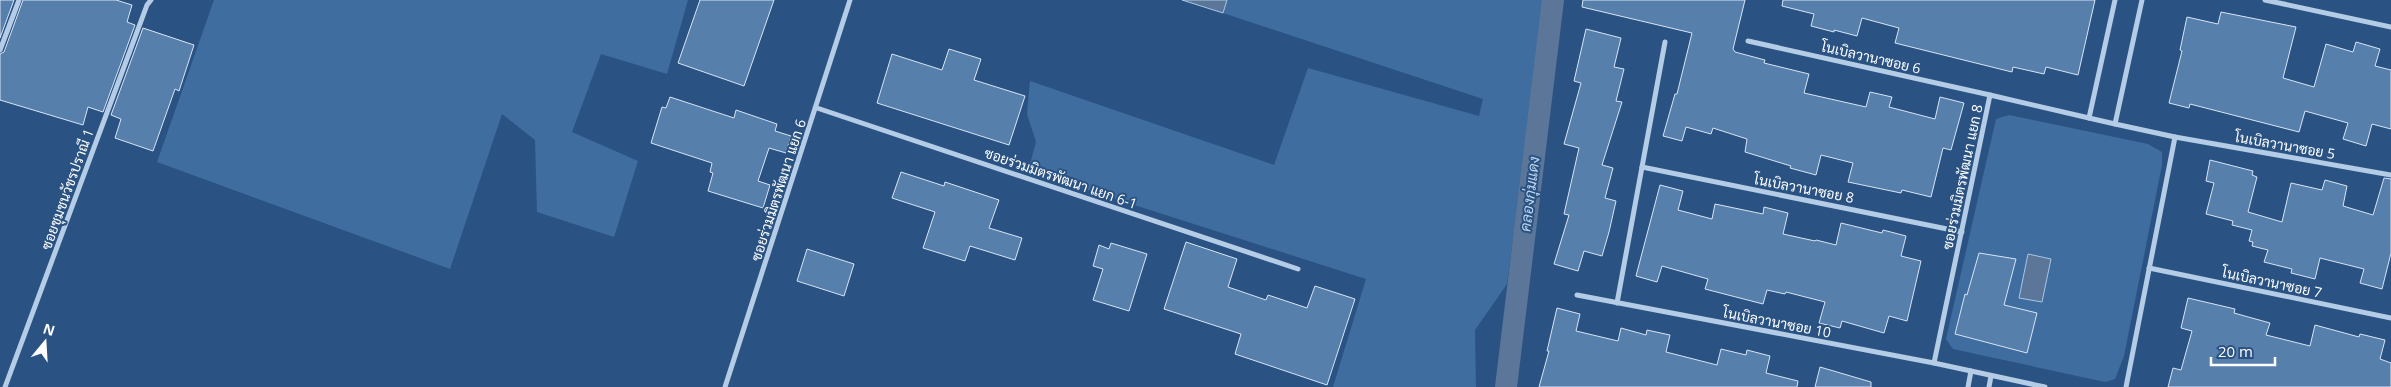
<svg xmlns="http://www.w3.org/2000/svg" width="2391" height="387" viewBox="0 0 2391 387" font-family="'Open Sans',Sarabun,sans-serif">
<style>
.green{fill:#3f6d9f}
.water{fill:#5b7698;stroke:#a8c7e6}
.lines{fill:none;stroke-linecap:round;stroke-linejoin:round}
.canal{stroke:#5b7698;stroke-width:22}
.building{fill:#567fac;stroke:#d7e5f5}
.street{stroke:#b4cce6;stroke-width:5}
.labels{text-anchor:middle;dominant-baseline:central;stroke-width:4;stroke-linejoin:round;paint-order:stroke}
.street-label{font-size:14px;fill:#fff;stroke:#2a5383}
.water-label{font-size:15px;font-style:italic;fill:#bfd5ee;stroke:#2a5383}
</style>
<rect width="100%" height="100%" fill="#2a5383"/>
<g class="green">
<path d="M214 0H688L667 74 601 54 572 132 638 161 614 237 537 212 535 140 502 114 450 269 157 162Z"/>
<path d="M1227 0H1545L1507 284 1475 330 1476 387H1333L1366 279 1028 171 1036 142 1027 114 1030 81 1274 165 1308 68 1479 116 1483 99 1223 13Z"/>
<path d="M2009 115 2148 144 2162 152V165L2124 356 2115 379 2105 382 1953 349 1946 339 1996 119Z"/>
</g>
<g class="water">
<path d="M1182 0H1227L1223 13Z"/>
<path d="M2028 254 2051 259 2042 302 2019 298Z"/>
</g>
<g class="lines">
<path class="canal" d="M1506 387 1553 0"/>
</g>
<g class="building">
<path d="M0 0H14L0 38Z"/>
<path d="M23 0H116L132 5 127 22 135 25 103 112 88 107 83 125 0 100V54L4 52Z"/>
<path d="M700 0H774L744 86 678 63Z"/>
<path d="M1583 0H1745L1733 49 1735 52 1765 60 1764 63 1809 74 1804 93 1866 107 1870 92 1892 97 1889 107 1935 119 1940 97 1964 103 1951 150 1943 148 1931 197 1902 190 1901 193 1848 182 1853 163 1821 155 1816 175 1790 168 1791 166 1745 152 1747 139 1713 128 1711 134 1686 127 1682 141 1663 136 1675 94H1677L1692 33 1582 7Z"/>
<path d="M1783 0H2095L2078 75 2046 67 2044 74 2013 67 2012 72 1895 43 1899 28 1862 18 1857 36 1834 30V32L1811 26 1814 14 1782 6Z"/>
<path d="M2221 12 2296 27 2283 78 2314 87 2326 44 2353 52 2356 42 2380 49 2375 66 2391 70V129L2372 124 2366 146 2343 139 2348 123 2305 111 2299 132 2190 104 2189 108 2169 103 2182 51 2180 50 2187 17 2218 24Z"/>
<path d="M143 28 194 45 179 91 175 89 153 151 115 138 121 119 111 115Z"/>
<path d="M1586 29 1621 38 1614 67 1624 69 1616 101 1622 102 1602 165 1613 168 1605 198 1616 201 1609 232 1602 256 1584 251 1578 271 1554 264 1569 215 1564 214 1579 148 1564 144 1581 83 1574 81Z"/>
<path d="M949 49 981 59 974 80 1025 96 1009 145 877 103 892 54 942 70Z"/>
<path d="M670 97 734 118 736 110 777 124 775 131 791 136 786 153 769 148 758 181 770 185 763 208 708 191 713 173 710 172 712 163 651 143 662 107 666 108Z"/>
<path d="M2210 160 2253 171 2252 175 2257 177 2248 212 2282 222 2291 183 2322 190 2325 180 2347 186 2343 206 2373 215 2384 178 2391 179V253L2382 289 2360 283 2364 269 2320 258 2315 279 2291 273 2292 269 2264 262 2268 250 2252 246 2253 242 2249 241 2252 230 2232 225 2233 221 2206 214 2214 183 2206 181Z"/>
<path d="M901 172 944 186 945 182 999 200 989 228 1022 238 1015 260 970 246 965 261 923 248 935 212 892 198Z"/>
<path d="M1660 185 1683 191 1678 210 1712 219 1715 204 1763 214 1764 207 1788 213 1783 234 1815 241 1816 240 1836 245 1841 223 1882 233 1883 230 1906 236 1901 256 1921 261 1907 321 1889 316 1884 333 1842 321 1840 328 1819 323 1825 302 1786 292 1785 294 1767 290 1763 304 1705 289 1708 279 1662 266 1657 282 1636 276Z"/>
<path d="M1186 242 1237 259 1228 287 1266 300 1268 295 1307 308 1315 286 1355 299 1327 385 1235 354 1241 334 1164 309Z"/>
<path d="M1111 243 1147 254 1129 311 1093 300 1103 269 1093 266 1099 245 1109 249Z"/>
<path d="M807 249 854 264 844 296 797 281Z"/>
<path d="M1979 253 2016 259 2004 305 2037 313 2027 353 1955 334 1965 294 1967 295Z"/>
<path d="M2188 298 2235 309 2234 313 2270 323 2266 335 2310 346 2315 325 2359 337 2360 334 2385 340 2380 359 2391 363V387H2168L2173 368 2181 370 2192 331 2181 328Z"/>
<path d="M1557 308 1580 314 1576 331 1618 341 1621 328 1646 335 1647 330 1670 335 1666 352 1717 365 1721 349 1746 355 1747 350 1770 356 1766 373 1798 381 1797 387H1539L1549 351H1547Z"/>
<path d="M1820 367 1871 382V387H1815Z"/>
</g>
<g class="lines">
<g class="street">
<path d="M2265 0 2391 27"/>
<path d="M1748 41 1990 95"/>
<path d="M0 50 19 0"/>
<path d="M817 108 1298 269"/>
<path d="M2089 118 2115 124"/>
<path d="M2175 137 2391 175"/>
<path d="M1642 167 1962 232"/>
<path d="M2149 268 2391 318"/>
<path d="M1577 295 1934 363 2045 387"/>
<path d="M1617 303 1665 42"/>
<path d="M1934 363 1990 95 2089 118 2115 0"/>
<path d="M5 387 147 5 151 0"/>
<path d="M725 387 850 0"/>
<path d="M1968 387 1971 371"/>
<path d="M1989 387 1991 376"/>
<path d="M2126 387 2175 137 2115 124 2142 0"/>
</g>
</g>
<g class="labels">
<g class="street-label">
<text transform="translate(1871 57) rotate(13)">โนเบิลวานาซอย 6</text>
<text transform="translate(2285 145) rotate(10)">โนเบิลวานาซอย 5</text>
<text transform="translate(1962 177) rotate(-78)">ซอยร่วมมิตรพัฒนา แยก 8</text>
<text transform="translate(1061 178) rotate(19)">ซอยร่วมมิตรพัฒนา แยก 6-1</text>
<text transform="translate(1804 188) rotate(11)">โนเบิลวานาซอย 8</text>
<text transform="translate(67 189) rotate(-70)">ซอยชุมชนวัชรปราณี 1</text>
<text transform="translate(778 190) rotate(-72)">ซอยร่วมมิตรพัฒนา แยก 6</text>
<text transform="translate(2272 282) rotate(12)">โนเบิลวานาซอย 7</text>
<text transform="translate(1777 322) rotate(11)">โนเบิลวานาซอย 10</text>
</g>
<g class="water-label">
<text transform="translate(1529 194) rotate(-83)">คลองกุ่มแดง</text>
</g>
</g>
<g transform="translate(45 342) rotate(18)" stroke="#2a5383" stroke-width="4" paint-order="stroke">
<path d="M0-4L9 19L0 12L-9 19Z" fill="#ffffff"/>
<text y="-8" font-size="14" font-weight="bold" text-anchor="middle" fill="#ffffff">N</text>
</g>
<path d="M2211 357v8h64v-8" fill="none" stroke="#ffffff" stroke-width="2.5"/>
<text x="2218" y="357" font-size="15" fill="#ffffff" stroke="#2a5383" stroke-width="4" paint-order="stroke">20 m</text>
</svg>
